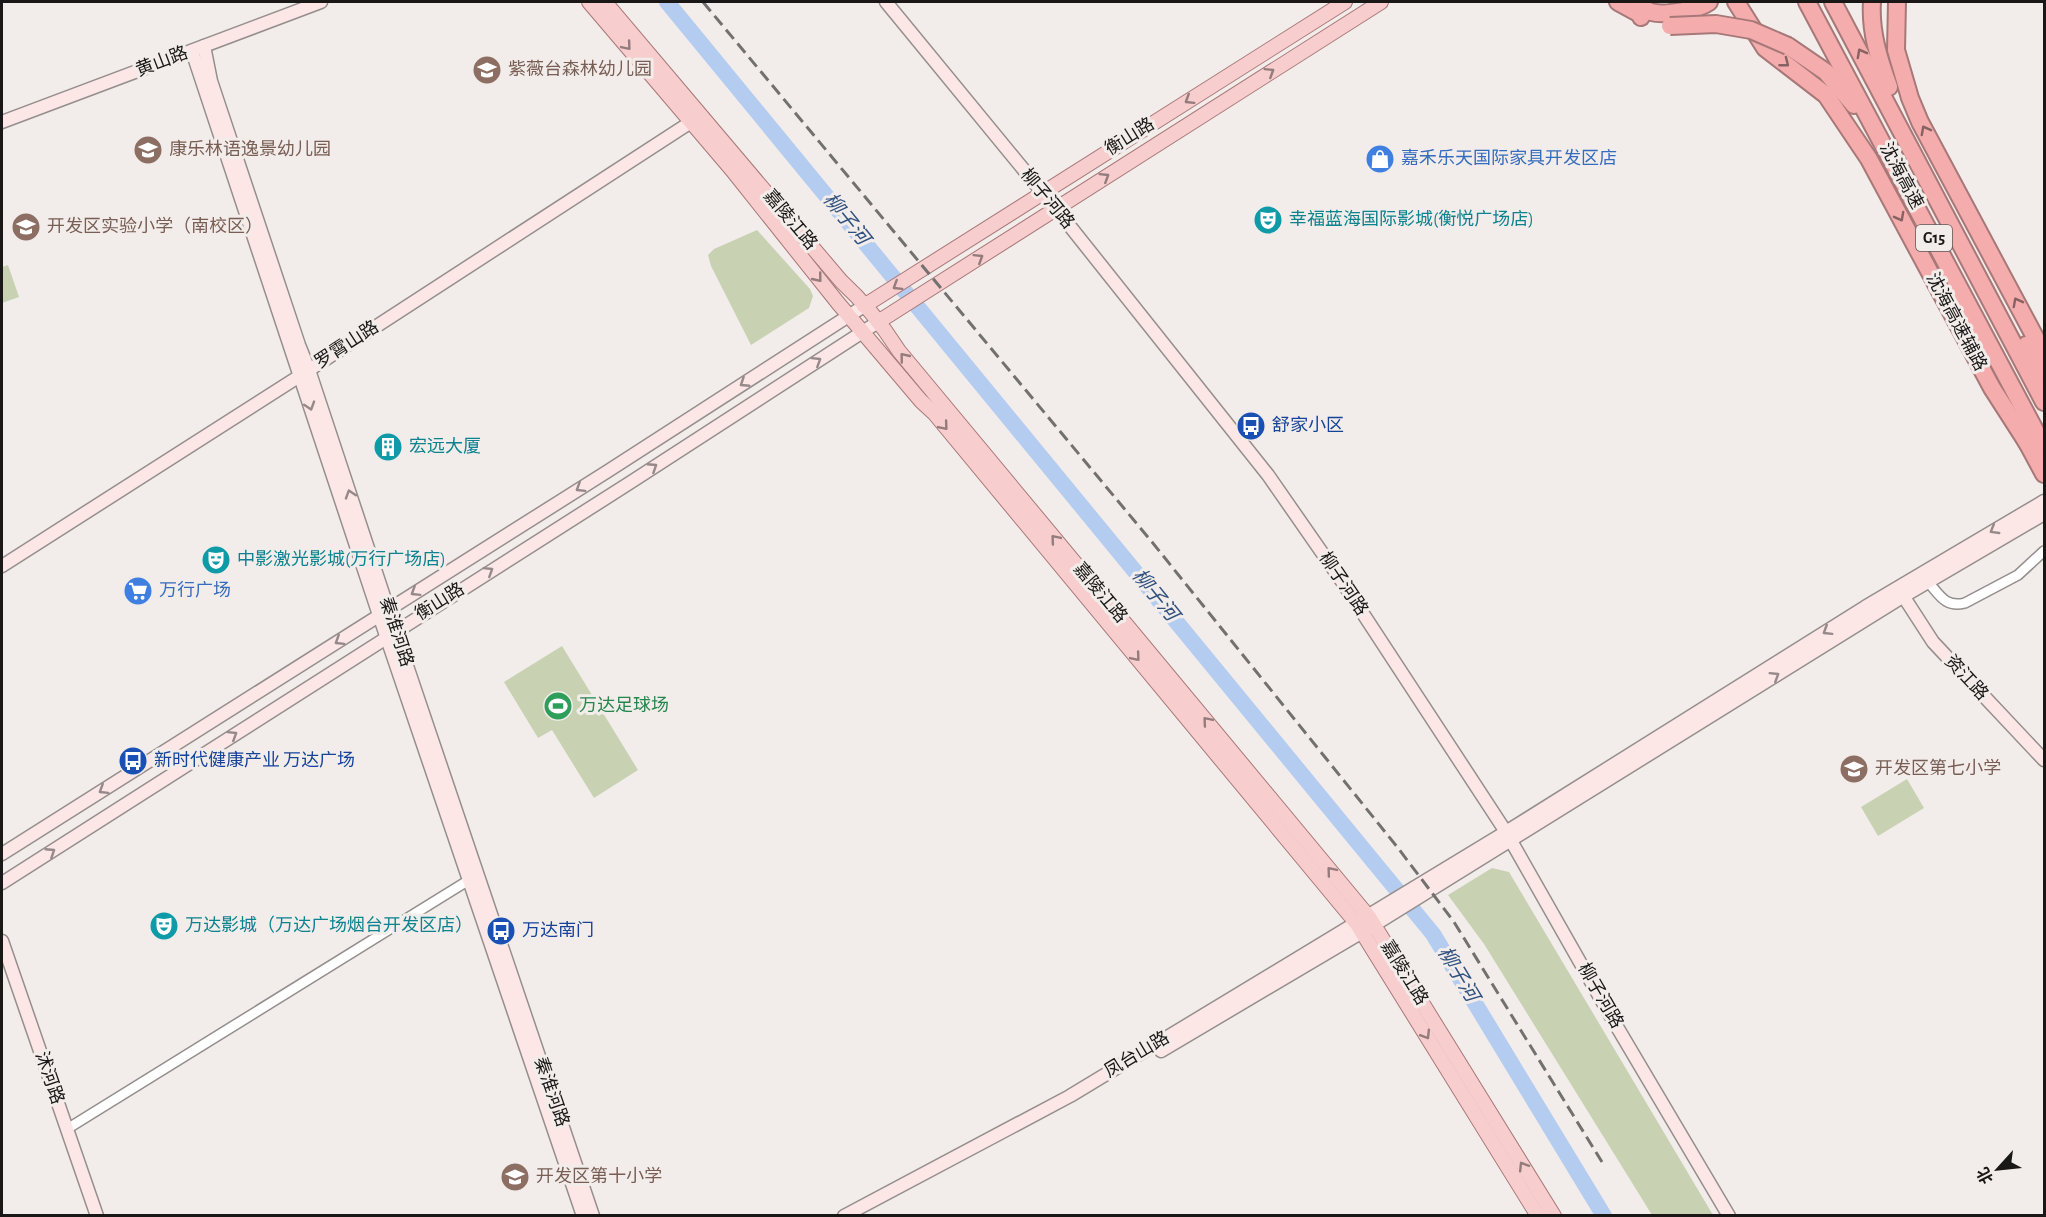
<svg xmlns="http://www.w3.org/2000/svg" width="2046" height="1217" viewBox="0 0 2046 1217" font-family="'Alegreya Sans','Noto Sans SC',sans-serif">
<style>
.park{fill:#c8d2b3}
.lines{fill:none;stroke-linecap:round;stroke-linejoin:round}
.river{stroke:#b3ccf0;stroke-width:16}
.street-casing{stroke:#948f8d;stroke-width:12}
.secondary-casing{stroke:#948f8d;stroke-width:15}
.primary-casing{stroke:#a77878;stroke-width:16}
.highway-casing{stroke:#a77878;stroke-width:20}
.street{stroke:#fff;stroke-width:9}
.secondary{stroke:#fce6e6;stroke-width:12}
.primary{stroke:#f8cdce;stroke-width:14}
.highway{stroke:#f4acad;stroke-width:16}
.rail{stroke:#73716f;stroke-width:3;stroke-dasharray:12 6;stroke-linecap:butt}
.highway-bridge-casing{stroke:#a77878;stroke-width:20;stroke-linecap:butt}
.highway-bridge{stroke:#f4acad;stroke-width:16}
.oneway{stroke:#947c7c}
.oneway2{stroke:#866262}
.oneway3{stroke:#968989}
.labels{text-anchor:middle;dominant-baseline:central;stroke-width:6;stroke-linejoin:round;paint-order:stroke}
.shield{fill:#f2edea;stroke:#5a5856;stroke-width:1.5}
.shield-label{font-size:16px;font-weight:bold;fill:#191817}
.street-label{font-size:18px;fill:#191817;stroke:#f2edea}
.education-label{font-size:18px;fill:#785e54;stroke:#f2edea;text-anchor:start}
.shop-label{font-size:18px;fill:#366cbe;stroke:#f2edea;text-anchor:start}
.culture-label{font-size:18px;fill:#0d838f;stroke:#f2edea;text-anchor:start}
.transit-label{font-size:18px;fill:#164399;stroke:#f2edea;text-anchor:start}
.leisure-label{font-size:18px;fill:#27864d;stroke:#f2edea;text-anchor:start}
.water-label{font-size:20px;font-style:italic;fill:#305180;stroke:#f2edea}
</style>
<rect width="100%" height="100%" fill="#f2edea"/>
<g class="park">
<path d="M757 230 810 289 813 296 809 308 751 345 711 266 708 255 714 249Z"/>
<path d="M8 265 19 297 2 303V267Z"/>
<path d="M562 646 638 770 594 798 552 730 538 738 504 682Z"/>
<path d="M1907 779 1924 808 1878 836 1861 807Z"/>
<path d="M1492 868 1509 872 1713 1215H1652L1484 944 1448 895Z"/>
</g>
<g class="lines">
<path class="river" d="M667 2 1433 934 1604 1216"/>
<g class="street-casing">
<g id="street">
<path d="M1928 582C1940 595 1945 608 1965 603L2018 575 2044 551"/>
<path d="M67 1129 469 880"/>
</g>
</g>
<g class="secondary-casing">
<g id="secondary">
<path d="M886 2 1065 220 1268 475 1341 580 1506 832 1610 1015 1729 1216"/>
<path d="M204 46 211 81 299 345 309 370 403 654 593 1216"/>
<path d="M192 51 379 615 583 1216"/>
<path d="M2 122 321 2"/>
<path d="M2 566 309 370 691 122"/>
<path d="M1900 591 1933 642 2044 760"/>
<path d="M2 854 608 471 864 306"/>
<path d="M2 883 631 482 878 322"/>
<path d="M2 941 97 1216"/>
<path d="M1161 1051 1374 925 1904 596 2044 514"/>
<path d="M844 1216 1070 1096 1506 832 1865 607 2044 501"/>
</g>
</g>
<g class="primary-casing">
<g id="primary">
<path d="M589 2 732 170 838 303 921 401 934 413 1357 924 1538 1216"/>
<path d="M605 2 841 281C863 301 883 326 899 351L1369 917 1554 1216"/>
<path d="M864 306 1345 2"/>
<path d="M878 322 1381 2"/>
</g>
</g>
<g class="highway-casing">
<g id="highway">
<path d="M1618 2 1640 14 1641 17"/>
<path d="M1634 2C1639 5 1646 10 1651 12 1665 16 1698 10 1709 2"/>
<path d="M1736 2 1765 48 1826 95 1869 159 1992 388 2028 444"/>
<path d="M1807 2 2044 447"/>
<path d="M1833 2 2044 402"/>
<path d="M1872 2C1870 32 1879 59 1889 87"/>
<path d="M1897 2 1896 50 1910 98 1920 122 2044 354"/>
<path d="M1788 46 1826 72 1854 105"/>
<path d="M2026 345 2044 375"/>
<path d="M2023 435 2044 474"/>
</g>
</g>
<use href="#street" class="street"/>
<use href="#secondary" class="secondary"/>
<use href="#primary" class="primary"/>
<use href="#highway" class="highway"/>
<path class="rail" d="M703 2 1152 542 1398 848 1454 922 1602 1162"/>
<g class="highway-bridge-casing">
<path id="highway-bridge" d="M1670 26 1716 24 1751 30 1788 46"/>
</g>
<use href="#highway-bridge" class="highway-bridge"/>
</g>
<defs><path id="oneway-chevron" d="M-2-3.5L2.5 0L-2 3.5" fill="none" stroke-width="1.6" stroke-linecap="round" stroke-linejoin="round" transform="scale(1.5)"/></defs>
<g class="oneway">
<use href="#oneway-chevron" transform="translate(627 46) rotate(50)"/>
<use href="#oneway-chevron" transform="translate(1270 72) rotate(-32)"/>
<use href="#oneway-chevron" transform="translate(1189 100) rotate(148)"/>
<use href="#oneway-chevron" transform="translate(1105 177) rotate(-32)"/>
<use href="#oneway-chevron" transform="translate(979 258) rotate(-32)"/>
<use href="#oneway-chevron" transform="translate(818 278) rotate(51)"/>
<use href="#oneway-chevron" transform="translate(897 286) rotate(148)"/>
<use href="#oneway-chevron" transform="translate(904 357) rotate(-129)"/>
<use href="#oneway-chevron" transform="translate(944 426) rotate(50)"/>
<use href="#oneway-chevron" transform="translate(1055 539) rotate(-130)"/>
<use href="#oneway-chevron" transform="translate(1136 657) rotate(50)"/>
<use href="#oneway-chevron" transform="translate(1207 721) rotate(-130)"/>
<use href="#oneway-chevron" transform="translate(1331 871) rotate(-130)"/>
<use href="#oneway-chevron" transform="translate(1426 1035) rotate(58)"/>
<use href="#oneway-chevron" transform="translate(1523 1166) rotate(-122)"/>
</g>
<g class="oneway2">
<use href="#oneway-chevron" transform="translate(1861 53) rotate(-118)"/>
<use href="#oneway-chevron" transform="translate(1785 63) rotate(38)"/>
<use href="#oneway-chevron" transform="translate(1925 130) rotate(-118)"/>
<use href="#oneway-chevron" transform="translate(1900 217) rotate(62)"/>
<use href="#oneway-chevron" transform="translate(2017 302) rotate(-118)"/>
</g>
<g class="oneway3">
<use href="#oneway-chevron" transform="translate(817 361) rotate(-32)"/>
<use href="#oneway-chevron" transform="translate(744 383) rotate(147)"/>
<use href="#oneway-chevron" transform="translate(310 406) rotate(72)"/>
<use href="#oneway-chevron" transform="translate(653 467) rotate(-33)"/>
<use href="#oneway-chevron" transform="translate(580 488) rotate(148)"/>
<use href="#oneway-chevron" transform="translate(350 494) rotate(-108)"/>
<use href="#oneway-chevron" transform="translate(1994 530) rotate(149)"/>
<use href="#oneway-chevron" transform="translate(489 571) rotate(-32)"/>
<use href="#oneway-chevron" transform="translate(415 592) rotate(148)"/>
<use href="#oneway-chevron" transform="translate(1827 631) rotate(148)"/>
<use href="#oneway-chevron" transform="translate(339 641) rotate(148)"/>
<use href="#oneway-chevron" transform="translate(1775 676) rotate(-32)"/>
<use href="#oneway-chevron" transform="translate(233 735) rotate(-32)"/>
<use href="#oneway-chevron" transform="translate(103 790) rotate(148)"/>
<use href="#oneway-chevron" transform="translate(51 852) rotate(-33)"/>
</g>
<defs>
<g id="school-disc" transform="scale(1.5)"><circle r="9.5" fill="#8d6e63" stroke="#f2edea"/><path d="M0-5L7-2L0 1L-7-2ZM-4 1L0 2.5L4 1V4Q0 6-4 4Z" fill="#fff"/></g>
<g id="shop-disc" transform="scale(1.5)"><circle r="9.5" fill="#3f7fe0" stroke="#f2edea"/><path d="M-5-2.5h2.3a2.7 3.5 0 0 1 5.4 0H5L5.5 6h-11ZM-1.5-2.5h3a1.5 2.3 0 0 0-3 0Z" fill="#fff"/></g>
<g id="theatre-disc" transform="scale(1.5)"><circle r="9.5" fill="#0f9aa8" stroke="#f2edea"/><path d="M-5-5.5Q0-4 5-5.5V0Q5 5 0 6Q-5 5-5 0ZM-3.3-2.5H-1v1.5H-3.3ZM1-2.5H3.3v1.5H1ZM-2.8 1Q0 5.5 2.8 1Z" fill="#fff"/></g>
<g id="bus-disc" transform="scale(1.5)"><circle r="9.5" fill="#1a4fb4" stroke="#f2edea"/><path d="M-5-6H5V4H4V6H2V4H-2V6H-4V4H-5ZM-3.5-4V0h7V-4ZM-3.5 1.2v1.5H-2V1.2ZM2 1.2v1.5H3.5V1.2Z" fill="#fff"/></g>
<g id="building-disc" transform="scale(1.5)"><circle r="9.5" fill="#0f9aa8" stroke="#f2edea"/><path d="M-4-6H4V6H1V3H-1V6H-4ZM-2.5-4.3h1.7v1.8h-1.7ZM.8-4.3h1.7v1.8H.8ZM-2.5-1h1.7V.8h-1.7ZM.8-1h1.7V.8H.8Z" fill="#fff"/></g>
<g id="supermarket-disc" transform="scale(1.5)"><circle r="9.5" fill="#3f7fe0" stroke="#f2edea"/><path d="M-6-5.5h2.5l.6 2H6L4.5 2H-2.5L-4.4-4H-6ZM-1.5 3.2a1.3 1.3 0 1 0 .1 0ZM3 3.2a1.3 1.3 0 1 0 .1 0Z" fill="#fff"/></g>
<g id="stadium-disc" transform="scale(1.5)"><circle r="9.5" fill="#2e9e5b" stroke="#f2edea"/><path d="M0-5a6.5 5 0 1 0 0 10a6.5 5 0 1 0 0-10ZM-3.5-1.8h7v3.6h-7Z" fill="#fff"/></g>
</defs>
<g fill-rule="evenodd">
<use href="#school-disc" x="487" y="70"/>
<use href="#school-disc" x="148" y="150"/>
<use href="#shop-disc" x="1380" y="159"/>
<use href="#theatre-disc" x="1268" y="220"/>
<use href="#school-disc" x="26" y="227"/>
<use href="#bus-disc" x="1251" y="426"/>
<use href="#building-disc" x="388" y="447"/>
<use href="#theatre-disc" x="216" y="560"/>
<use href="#supermarket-disc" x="138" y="591"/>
<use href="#stadium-disc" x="558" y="706"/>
<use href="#bus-disc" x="133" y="761"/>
<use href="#school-disc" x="1854" y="769"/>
<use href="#theatre-disc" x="164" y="926"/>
<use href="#bus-disc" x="501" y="931"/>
<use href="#school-disc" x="515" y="1177"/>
</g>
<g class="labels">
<rect class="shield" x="1916" y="225" width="36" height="26" rx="4.5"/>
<g class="shield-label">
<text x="1934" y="238">G15</text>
</g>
<g class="street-label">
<text transform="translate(162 62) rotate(-21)">黄山路</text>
<text transform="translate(1130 137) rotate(-32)">衡山路</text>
<text transform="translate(1901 176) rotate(62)">沈海高速</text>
<text transform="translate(1047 199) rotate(50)">柳子河路</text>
<text transform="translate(790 220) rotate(50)">嘉陵江路</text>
<text transform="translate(1956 322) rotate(62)">沈海高速辅路</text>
<text transform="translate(347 345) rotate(-33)">罗霄山路</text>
<text transform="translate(1343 584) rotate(56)">柳子河路</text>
<text transform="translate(1100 593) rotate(50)">嘉陵江路</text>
<text transform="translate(440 602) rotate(-32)">衡山路</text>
<text transform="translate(396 632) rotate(72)">秦淮河路</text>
<text transform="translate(1966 678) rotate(47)">资江路</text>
<text transform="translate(1404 973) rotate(58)">嘉陵江路</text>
<text transform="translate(1600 996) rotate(60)">柳子河路</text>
<text transform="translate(1137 1055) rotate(-31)">凤台山路</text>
<text transform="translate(49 1078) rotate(71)">沭河路</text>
<text transform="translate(551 1092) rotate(71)">秦淮河路</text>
</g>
<g class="education-label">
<text x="508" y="70">紫薇台森林幼儿园</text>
<text x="169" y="150">康乐林语逸景幼儿园</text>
<text x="47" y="227">开发区实验小学（南校区）</text>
<text x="1875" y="769">开发区第七小学</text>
<text x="536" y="1177">开发区第十小学</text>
</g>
<g class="shop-label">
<text x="1401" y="159">嘉禾乐天国际家具开发区店</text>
<text x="159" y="591">万行广场</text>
</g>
<g class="culture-label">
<text x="1289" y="220">幸福蓝海国际影城(衡悦广场店)</text>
<text x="409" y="447">宏远大厦</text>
<text x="237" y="560">中影激光影城(万行广场店)</text>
<text x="185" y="926">万达影城（万达广场烟台开发区店）</text>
</g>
<g class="transit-label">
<text x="1272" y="426">舒家小区</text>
<text x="154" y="761">新时代健康产业 万达广场</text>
<text x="522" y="931">万达南门</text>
</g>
<g class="leisure-label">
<text x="579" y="706">万达足球场</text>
</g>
<g class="water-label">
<text transform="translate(846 219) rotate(51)">柳子河</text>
<text transform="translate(1155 595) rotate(51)">柳子河</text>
<text transform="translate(1458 974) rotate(59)">柳子河</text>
</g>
</g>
<rect width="2046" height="1217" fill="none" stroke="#191817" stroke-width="6"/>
<g transform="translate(1998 1169) rotate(243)" stroke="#f2edea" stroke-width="4.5" paint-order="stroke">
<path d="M0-4.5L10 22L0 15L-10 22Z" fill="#191817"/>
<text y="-9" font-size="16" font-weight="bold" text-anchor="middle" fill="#191817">北</text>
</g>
</svg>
